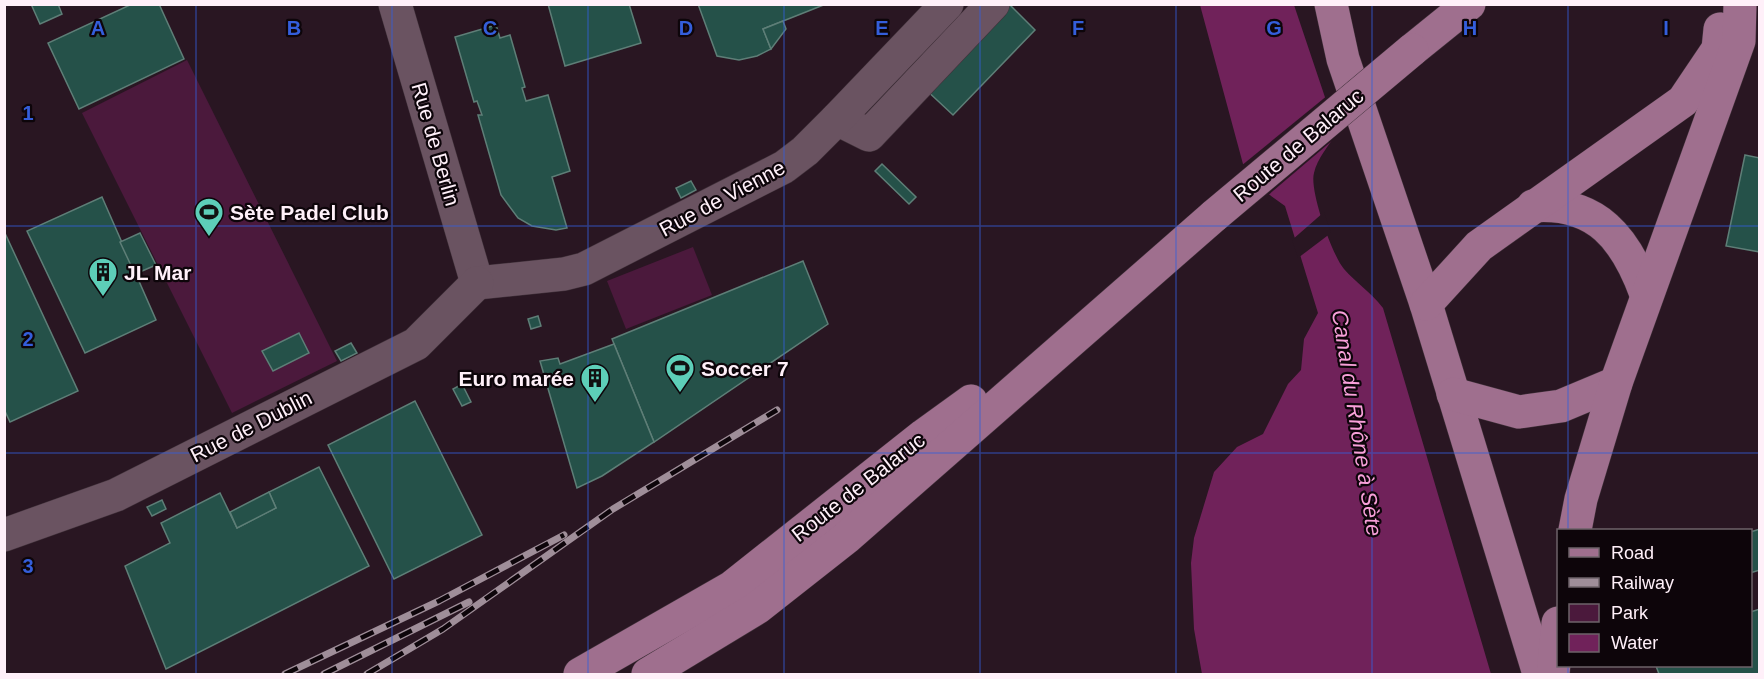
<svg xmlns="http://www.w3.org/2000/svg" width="1764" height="679" viewBox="0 0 1764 679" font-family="Arial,sans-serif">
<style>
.green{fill:#4b193c}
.water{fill:#70225a}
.pier{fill:#291622}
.building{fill:#255149;stroke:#5e7e77;stroke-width:1.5}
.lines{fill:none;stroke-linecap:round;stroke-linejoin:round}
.minor-casing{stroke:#41323b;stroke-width:34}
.major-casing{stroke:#41323b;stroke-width:34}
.minor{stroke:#6a5361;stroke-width:33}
.major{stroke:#9f6f8e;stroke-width:33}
.rail-casing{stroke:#9f8e99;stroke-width:7}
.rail{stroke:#0d050a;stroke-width:4.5;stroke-dasharray:14;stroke-linecap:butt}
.major-bridge-casing{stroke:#41323b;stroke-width:34;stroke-linecap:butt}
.major-bridge{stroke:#9f6f8e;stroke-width:33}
.grid{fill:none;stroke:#345edb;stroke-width:1.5;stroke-opacity:0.55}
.labels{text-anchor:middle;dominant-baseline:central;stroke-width:4.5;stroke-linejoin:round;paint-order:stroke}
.street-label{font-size:21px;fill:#fff0f9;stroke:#0d050a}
.poi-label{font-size:21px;font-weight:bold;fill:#fff0f9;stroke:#0d050a;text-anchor:start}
.water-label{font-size:22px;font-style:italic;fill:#f9a0da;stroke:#0d050a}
.grid-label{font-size:20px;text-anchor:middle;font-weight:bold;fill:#345edb;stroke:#0d050a;stroke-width:4.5;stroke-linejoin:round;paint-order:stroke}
</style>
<rect width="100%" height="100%" fill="#291622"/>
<g class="green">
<path d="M187 60 337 361 232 413 82 113Z"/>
<path d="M693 247 712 295 626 329 607 281Z"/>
</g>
<path class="water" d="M1200 5H1294L1337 133C1329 145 1317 159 1314 173 1309 190 1332 255 1344 269 1356 283 1370 291 1383 308L1491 674H1202L1194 629 1191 563 1194 538 1214 472 1237 447 1263 434 1288 384 1301 370 1304 339 1318 313 1285 206 1267 193 1243 164Z"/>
<g class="pier">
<path d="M1328 95 1340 134 1266 197 1241 166Z"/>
<path d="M1324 212 1331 233 1298 258 1292 240Z"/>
</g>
<g class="building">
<path d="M31 4H58L62 14 40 24Z"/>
<path d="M132 4H159L184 59 79 109 48 43Z"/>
<path d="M548 4H629L641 43 565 66Z"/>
<path d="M698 4H826L763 29 771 49 757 56 739 60 717 56Z"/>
<path d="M1002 4H1009L1035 30 953 115 923 87Z"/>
<path d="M783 21 786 29 771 49 763 29Z"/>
<path d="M496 25 500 38 510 35 525 87 522 88 526 101 548 95 570 171 552 177 567 228 556 230 532 226 518 218 501 195 478 115H482L477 101 474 102 455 37Z"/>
<path d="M1745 155 1760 158V252L1726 246Z"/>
<path d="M882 164 916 197 909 204 875 171Z"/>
<path d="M691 181 696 190 681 198 676 188Z"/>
<path d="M102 197 156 320 85 353 27 231Z"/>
<path d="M4 231 78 391 10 422 4 409Z"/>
<path d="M140 233 156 265 135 274 120 242Z"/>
<path d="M803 261 828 324 654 442 612 339Z"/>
<path d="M538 316 541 326 531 329 528 319Z"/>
<path d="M299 333 309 353 273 371 262 351Z"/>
<path d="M351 343 357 353 341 361 335 351Z"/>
<path d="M614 344 654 442 602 476 577 488 540 361 558 358 560 364Z"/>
<path d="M462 384 471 402 462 406 453 389Z"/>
<path d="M415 401 482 535 394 579 328 445Z"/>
<path d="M319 467 369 566 166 669 125 566 170 543 161 523 220 493 237 528 276 508 269 492Z"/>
<path d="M269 492 276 508 237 528 230 512Z"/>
<path d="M162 500 166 509 152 516 147 507Z"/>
<path d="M1760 529V570L1750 573V532Z"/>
<path d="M1760 609V674H1659L1656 666H1750V612Z"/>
</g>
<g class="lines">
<g class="minor-casing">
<g id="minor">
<path d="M395 4 477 283"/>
<path d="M837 119 869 135 993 4"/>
<path d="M477 283 564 274 584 269 784 167 805 151 837 119 947 4"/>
<path d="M4 535 116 495 416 344 477 283"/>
</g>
</g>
<g class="major-casing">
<g id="major">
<path d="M1331 4 1343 59 1426 304 1539 674"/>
<path d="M1412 50 1469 4"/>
<path d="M1533 206C1597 201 1626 239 1646 294"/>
<path d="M1426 304 1479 246 1683 101 1718 49 1720 29"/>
<path d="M1453 394 1519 412 1561 406 1616 383"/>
<path d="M1575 530 1581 499 1616 383 1739 41 1740 4"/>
<path d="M580 674 732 587 924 435 971 401"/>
<path d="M648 674 757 608 846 538 1215 215"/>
<path d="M1553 674 1558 623"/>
</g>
</g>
<use href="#minor" class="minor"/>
<use href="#major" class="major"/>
<g class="rail-casing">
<g id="rail">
<path d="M285 674 439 601 564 535"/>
<path d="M324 674 469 602"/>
<path d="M367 674 443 629 613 509 777 410"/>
</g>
</g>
<use href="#rail" class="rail"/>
<g class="major-bridge-casing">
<path id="major-bridge" d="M1215 215 1412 50"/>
</g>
<use href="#major-bridge" class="major-bridge"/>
</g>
<path class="grid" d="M196 4V674M392 4V674M588 4V674M784 4V674M980 4V674M1176 4V674M1372 4V674M1568 4V530M4 226H1760M4 453H1760M1568 666V674"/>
<defs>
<g id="stadium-pin" transform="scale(1.5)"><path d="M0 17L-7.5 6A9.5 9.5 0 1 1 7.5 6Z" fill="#5dceb8" stroke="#0d050a"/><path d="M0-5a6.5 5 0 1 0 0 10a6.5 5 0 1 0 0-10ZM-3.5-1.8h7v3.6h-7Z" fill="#111"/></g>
<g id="building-pin" transform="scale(1.5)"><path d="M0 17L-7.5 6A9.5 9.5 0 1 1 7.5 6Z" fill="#5dceb8" stroke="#0d050a"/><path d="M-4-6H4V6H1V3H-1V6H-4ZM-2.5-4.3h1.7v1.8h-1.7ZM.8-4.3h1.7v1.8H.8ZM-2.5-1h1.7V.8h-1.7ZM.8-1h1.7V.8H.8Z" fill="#111"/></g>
</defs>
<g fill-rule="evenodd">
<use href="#stadium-pin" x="209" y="212"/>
<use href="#building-pin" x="103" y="272"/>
<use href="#stadium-pin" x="680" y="368"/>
<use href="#building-pin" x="595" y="378"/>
</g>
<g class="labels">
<g class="street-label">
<text transform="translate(436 144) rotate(74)">Rue de Berlin</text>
<text transform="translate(1298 145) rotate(-40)">Route de Balaruc</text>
<text transform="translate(722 198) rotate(-28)">Rue de Vienne</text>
<text transform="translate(251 426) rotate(-27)">Rue de Dublin</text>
<text transform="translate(858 487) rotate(-38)">Route de Balaruc</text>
</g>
<g class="poi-label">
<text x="230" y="212">Sète Padel Club</text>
<text x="124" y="272">JL Mar</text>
<text x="701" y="368">Soccer 7</text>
<text x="574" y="378" text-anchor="end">Euro marée</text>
</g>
<g class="water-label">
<text transform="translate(1357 423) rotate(81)">Canal du Rhône à Sète</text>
</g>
</g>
<g class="grid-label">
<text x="98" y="35">A</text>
<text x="294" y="35">B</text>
<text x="490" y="35">C</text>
<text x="686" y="35">D</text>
<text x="882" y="35">E</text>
<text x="1078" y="35">F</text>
<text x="1274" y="35">G</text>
<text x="1470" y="35">H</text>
<text x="1666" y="35">I</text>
<text x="28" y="120">1</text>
<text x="28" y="346">2</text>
<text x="28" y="573">3</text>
</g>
<rect width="1764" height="679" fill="none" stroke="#fff0f9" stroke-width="12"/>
<rect x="1557" y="529" width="195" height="138" fill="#0d050a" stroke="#6e636a" stroke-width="1.5"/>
<rect x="1569" y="548" width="30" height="9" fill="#9f6f8e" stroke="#6e636a" stroke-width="1.5"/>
<text x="1611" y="559" font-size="18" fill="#fff0f9">Road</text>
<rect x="1569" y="578" width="30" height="9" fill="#9f8e99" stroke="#6e636a" stroke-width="1.5"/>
<text x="1611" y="589" font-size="18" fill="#fff0f9">Railway</text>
<rect x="1569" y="604" width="30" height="18" fill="#4b193c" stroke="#6e636a" stroke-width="1.5"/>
<text x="1611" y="619" font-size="18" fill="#fff0f9">Park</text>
<rect x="1569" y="634" width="30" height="18" fill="#70225a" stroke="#6e636a" stroke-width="1.5"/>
<text x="1611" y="649" font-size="18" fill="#fff0f9">Water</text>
</svg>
